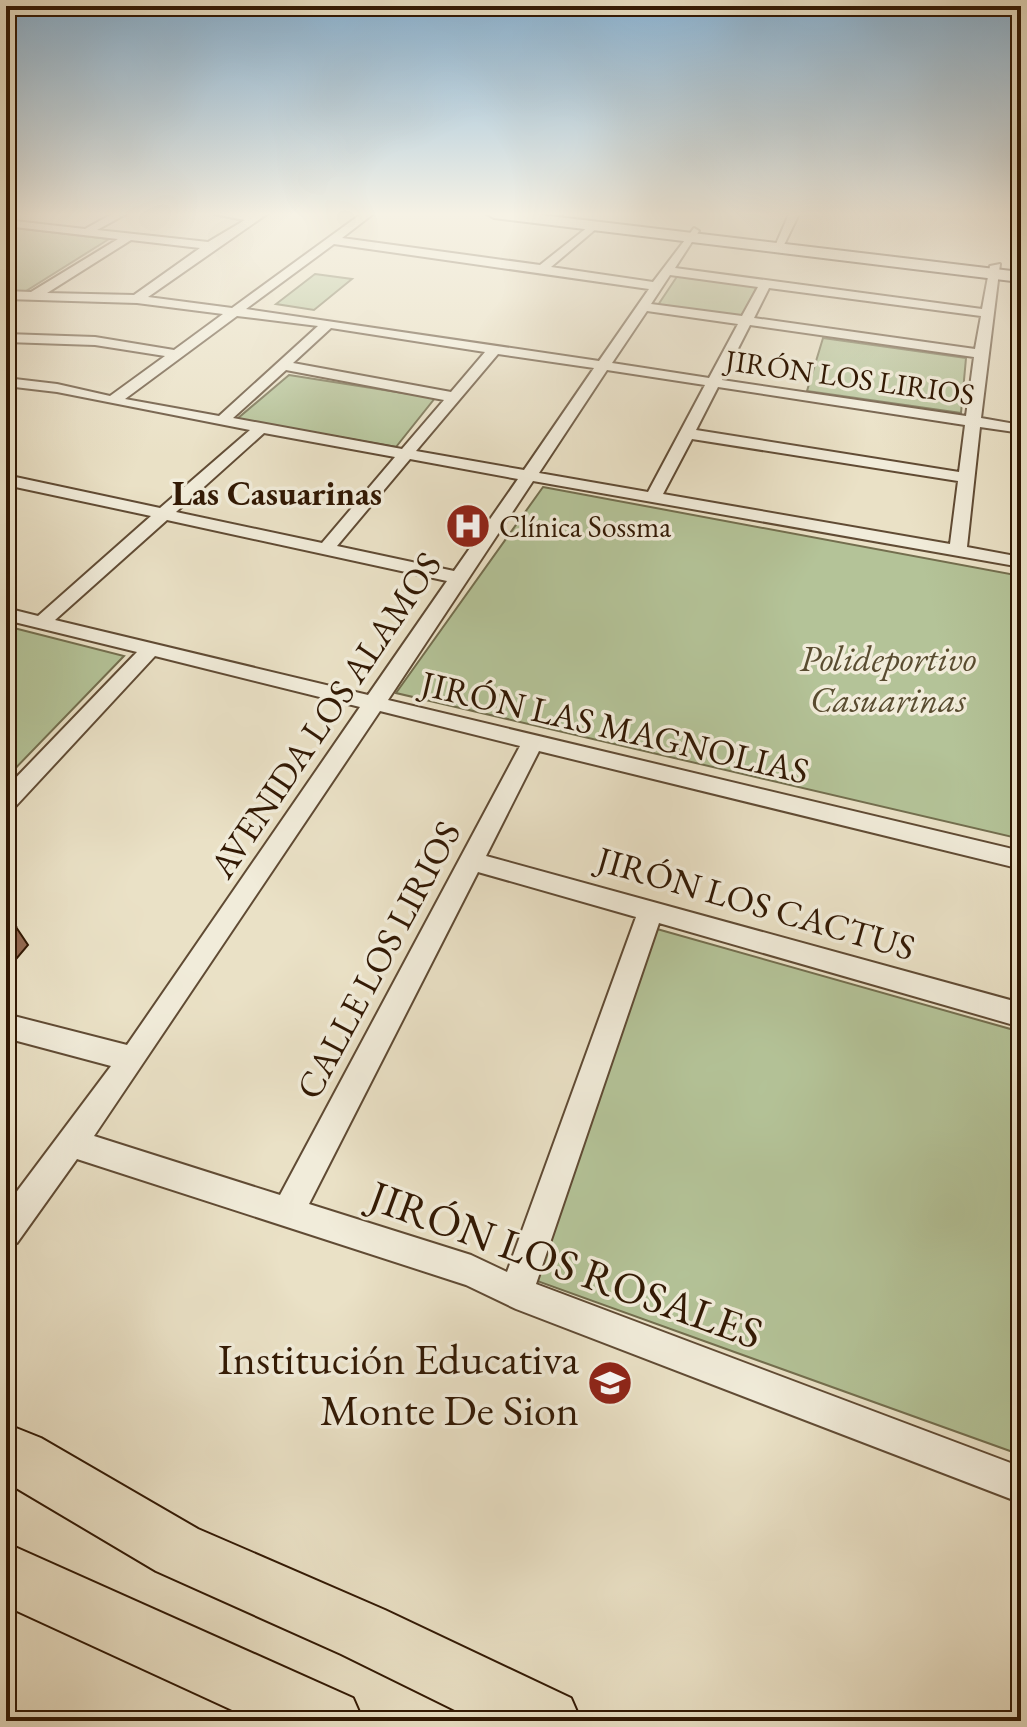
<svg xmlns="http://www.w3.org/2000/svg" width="1027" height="1727" viewBox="0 0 1027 1727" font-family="'EB Garamond',serif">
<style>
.green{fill:#b4c398;stroke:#736e4e;stroke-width:2}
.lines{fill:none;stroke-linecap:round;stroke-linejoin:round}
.street-casing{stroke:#604b34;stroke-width:4}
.secondary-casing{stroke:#321904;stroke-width:4}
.primary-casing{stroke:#321904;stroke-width:4}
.street{fill:#f1ecda;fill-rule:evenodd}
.secondary{fill:#f1ecda;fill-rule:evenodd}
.primary{fill:#eae1c6;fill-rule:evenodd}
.shaded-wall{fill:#936a52;stroke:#321904;stroke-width:2}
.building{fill:#d29775;stroke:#321904;stroke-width:2}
.labels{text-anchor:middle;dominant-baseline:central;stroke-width:7;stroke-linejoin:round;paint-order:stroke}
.far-street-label{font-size:30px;fill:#321904;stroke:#f1ecda}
.far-poi-label{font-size:30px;fill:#321904;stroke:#f1ecda;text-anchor:start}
.far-quarter-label{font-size:34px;font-weight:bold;fill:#321904;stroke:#f1ecda}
.park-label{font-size:36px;font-style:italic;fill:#594c30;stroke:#f1ecda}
.street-label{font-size:36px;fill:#321904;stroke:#f1ecda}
.near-street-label{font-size:44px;fill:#321904;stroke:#f1ecda}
.near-poi-label{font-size:44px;fill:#321904;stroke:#f1ecda;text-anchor:end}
</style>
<rect width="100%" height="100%" fill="#eae1c6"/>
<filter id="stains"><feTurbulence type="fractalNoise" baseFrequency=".0025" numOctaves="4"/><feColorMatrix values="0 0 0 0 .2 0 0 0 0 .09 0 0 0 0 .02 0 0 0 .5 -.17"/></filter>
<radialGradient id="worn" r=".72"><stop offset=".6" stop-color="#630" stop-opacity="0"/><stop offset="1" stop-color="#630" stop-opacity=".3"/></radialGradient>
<g class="green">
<path d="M6 227 109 239 26 291 6 292Z"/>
<path d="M315 274 352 279 314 310 276 304Z"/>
<path d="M678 275 758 285 741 318 658 305Z"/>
<path d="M823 338 966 358 961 413 807 391Z"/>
<path d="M289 375 435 398 396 447 237 419Z"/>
<path d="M543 487 1021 576V839L396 693Z"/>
<path d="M6 626 124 656 6 778Z"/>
<path d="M657 929 1021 1032V1455L537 1281Z"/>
</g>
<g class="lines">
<g class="street-casing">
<g id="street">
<path d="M112 214H126L97 230 208 242 245 220 214 214H267L148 297 232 308 361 214H373L342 238 540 265 593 223 597 228 551 267 653 282 694 228 699 231 675 268 982 309 990 266 1000 264 981 418 1021 425V433L980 427 967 547 1021 557V567L533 481 388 700 1021 851V869L539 751 486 856 1021 1003V1027L659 923 536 1284 1021 1467V1503L516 1309 466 1285 77 1159 17 1243 6 1248V1206L111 1066 6 1038V1014L127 1045 360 707 155 656 14 808 6 810V788L137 652 6 620V608L38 616 151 516 6 485V475L160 508 250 430 57 392 6 386V378L57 384 110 396 165 356 95 345 6 342V334L95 337 174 350 223 314 137 303 6 299V291L31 292 118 239 6 226V220L85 229ZM131 240 200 248 134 295 47 293ZM334 244 649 289 599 361 246 309ZM670 275 758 287 742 316 651 304ZM769 288 981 316 975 349 754 318ZM647 311 738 324 709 378 612 363ZM237 316 318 326 219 416 125 399ZM750 325 974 357 966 416 722 380ZM331 328 485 352 451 392 293 363ZM498 354 594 368 524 470 416 451ZM286 370 444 400 402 449 233 418ZM607 370 705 385 648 492 539 473ZM718 387 965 425 959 472 696 430ZM264 433 395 457 322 543 176 512ZM692 439 958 481 950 544 663 494ZM410 459 518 479 454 571 337 546ZM167 520 447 581 368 695 55 620ZM380 711 520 746 280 1195 94 1136ZM478 872 636 917 507 1272 471 1255 309 1204Z"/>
<path d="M789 214H799L781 251H773Z"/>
</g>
</g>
<g class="secondary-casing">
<path id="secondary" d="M487 214H533L1021 272V282L494 218Z"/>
</g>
<g class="primary-casing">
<g id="primary">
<path d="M6 1424 41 1438 198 1529 385 1610 571 1698 581 1721H477L341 1654 156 1571 6 1482Z"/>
<path d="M6 1543 353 1698 363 1721H256L6 1606Z"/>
</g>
</g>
<use href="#street" class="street"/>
<use href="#secondary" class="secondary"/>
<use href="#primary" class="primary"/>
</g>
<path class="shaded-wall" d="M16 927 28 945 6 971V939Z"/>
<path class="building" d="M6 923 16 927 6 939Z"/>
<linearGradient id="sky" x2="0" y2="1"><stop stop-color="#8ab6d8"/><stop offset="0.47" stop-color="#f6f2e5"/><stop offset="1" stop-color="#f6f2e5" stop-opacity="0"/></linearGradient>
<rect width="1027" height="456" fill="url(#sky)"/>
<defs>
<g id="hospital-disc" transform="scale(2.3)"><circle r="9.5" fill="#8f2418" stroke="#f1ecda"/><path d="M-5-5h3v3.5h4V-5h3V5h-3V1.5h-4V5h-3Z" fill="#fff"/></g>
<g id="school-disc" transform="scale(2.3)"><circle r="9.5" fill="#8f2418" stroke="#f1ecda"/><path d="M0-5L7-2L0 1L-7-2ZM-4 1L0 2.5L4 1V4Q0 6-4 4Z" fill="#fff"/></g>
</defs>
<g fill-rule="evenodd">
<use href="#hospital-disc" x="468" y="526"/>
<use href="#school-disc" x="610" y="1383"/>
</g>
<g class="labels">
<g class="far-street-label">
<text transform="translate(850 377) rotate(8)">JIRÓN LOS LIRIOS</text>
</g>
<g class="far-poi-label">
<text x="499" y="526">Clínica Sossma</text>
</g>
<g class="far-quarter-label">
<text x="277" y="493">Las Casuarinas</text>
</g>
<g class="park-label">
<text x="888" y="658">Polideportivo<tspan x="888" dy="41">Casuarinas</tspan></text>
</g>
<g class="street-label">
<text transform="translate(325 715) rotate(-56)">AVENIDA LOS ALAMOS</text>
<text transform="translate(615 727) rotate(13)">JIRÓN LAS MAGNOLIAS</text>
<text transform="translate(756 903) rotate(16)">JIRÓN LOS CACTUS</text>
<text transform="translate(378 960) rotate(-62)">CALLE LOS LIRIOS</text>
</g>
<g class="near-street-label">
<text transform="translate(566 1264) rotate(20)">JIRÓN LOS ROSALES</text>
</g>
<g class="near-poi-label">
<text x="579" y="1358">Institución Educativa<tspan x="579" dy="51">Monte De Sion</tspan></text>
</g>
</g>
<rect width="1027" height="1727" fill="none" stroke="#eae1c6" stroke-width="32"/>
<rect x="8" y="8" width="1011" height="1711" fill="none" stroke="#321904" stroke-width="4"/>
<rect x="16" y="16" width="995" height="1695" fill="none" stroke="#321904" stroke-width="2"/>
<rect width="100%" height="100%" filter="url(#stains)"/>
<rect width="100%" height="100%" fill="url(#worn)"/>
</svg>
